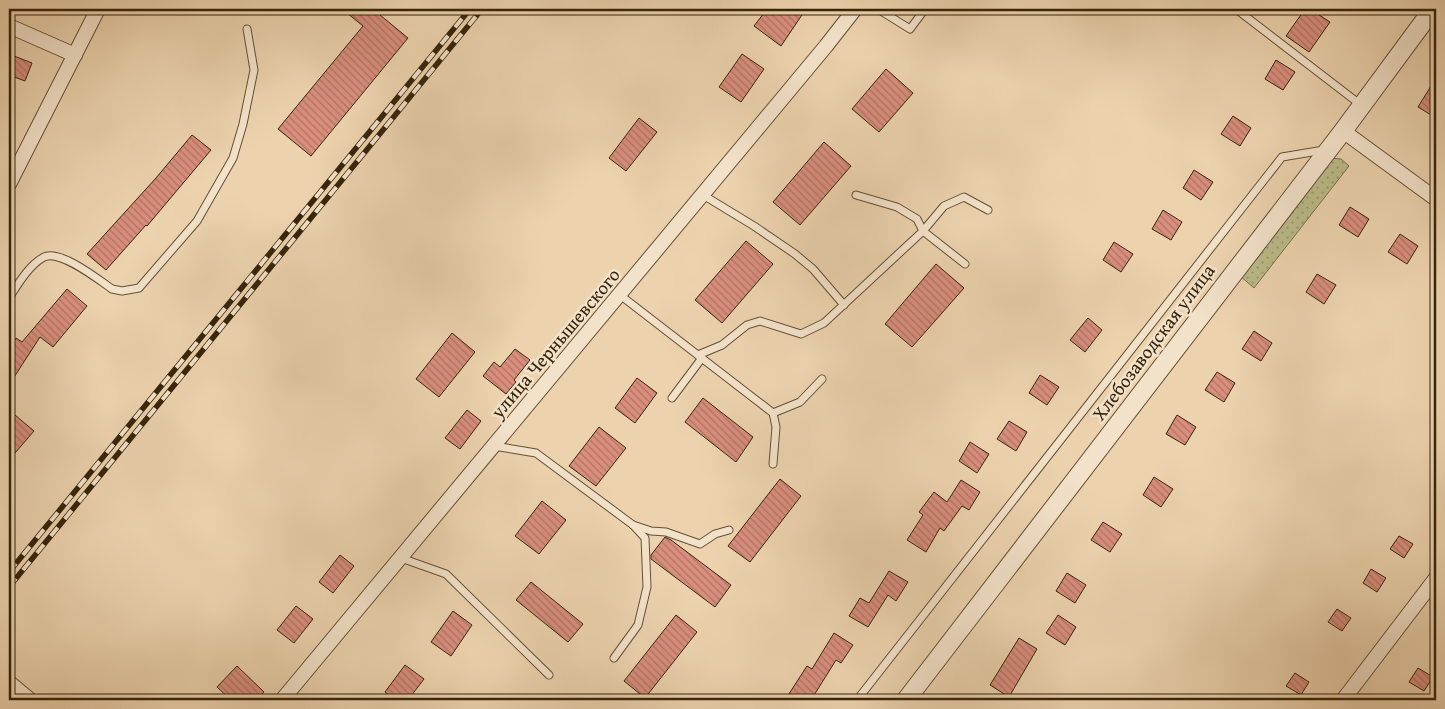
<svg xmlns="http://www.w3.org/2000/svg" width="1445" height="709" viewBox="0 0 1445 709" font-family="'Gentium Book Plus',serif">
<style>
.grass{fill:url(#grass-dots);stroke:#78704a}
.building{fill:url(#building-back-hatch);stroke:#36240b}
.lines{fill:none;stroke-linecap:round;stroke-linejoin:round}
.service-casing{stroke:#645034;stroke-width:9}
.minor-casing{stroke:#645034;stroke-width:16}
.tertiary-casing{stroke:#645034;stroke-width:20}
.service{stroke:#f3e2ca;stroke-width:7}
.minor{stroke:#f3e2ca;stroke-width:14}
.tertiary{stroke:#f3e2ca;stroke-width:18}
.rail-casing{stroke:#36240b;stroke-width:5.5}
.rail{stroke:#f3e2ca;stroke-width:4;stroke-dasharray:11;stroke-linecap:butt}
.labels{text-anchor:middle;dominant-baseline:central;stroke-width:5;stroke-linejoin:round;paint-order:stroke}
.street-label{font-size:19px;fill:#36240b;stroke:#f3e2ca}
</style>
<defs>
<pattern id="grass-dots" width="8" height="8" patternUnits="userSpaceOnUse" patternTransform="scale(1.25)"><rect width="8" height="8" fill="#babb88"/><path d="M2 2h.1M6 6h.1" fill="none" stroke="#98986d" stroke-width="1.8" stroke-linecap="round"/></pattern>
<pattern id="building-back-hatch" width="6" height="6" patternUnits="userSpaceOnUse" patternTransform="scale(1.25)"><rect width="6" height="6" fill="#d98e7e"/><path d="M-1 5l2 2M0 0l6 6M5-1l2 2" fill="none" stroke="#b17465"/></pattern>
</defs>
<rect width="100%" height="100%" fill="#ecd3ae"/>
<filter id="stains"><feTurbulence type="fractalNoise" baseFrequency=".004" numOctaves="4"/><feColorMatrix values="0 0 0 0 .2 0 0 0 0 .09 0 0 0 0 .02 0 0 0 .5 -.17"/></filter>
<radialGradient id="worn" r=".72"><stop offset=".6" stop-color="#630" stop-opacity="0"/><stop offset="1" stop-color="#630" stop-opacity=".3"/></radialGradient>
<path class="grass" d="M1330 158 1341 159 1349 166 1254 288 1239 275Z"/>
<g class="building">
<path d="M342 9H385L380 15 408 38 311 156 278 129 363 26Z"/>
<path d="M767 9H806L781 46 754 26Z"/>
<path d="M1305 9H1310L1330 22 1309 52 1286 36Z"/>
<path d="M742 54 764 69 741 102 719 87Z"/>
<path d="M14 56 32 63 25 81 9 75Z"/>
<path d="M1276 60 1295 72 1283 90 1265 79Z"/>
<path d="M886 69 913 93 879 132 852 109Z"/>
<path d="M1436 78V118L1418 107Z"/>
<path d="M1233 116 1251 128 1240 146 1221 134Z"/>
<path d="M639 118 657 132 626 171 609 158Z"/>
<path d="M192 135 211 150 147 226 146 225 106 270 87 254 156 178Z"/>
<path d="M824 142 851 166 800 225 773 202Z"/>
<path d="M1194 170 1213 182 1201 200 1183 188Z"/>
<path d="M1350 207 1369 219 1358 237 1339 225Z"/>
<path d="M1163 210 1182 222 1171 240 1152 229Z"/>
<path d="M1400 234 1418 246 1407 264 1388 252Z"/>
<path d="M746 241 773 264 722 323 695 300Z"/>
<path d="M1114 242 1133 254 1121 272 1103 260Z"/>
<path d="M936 264 964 288 912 347 885 324Z"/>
<path d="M1317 274 1336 285 1324 304 1306 292Z"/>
<path d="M67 289 87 306 53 347 40 337 9 385V349L16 338 22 342Z"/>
<path d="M1088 318 1102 330 1085 352 1070 340Z"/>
<path d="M1254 331 1272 343 1261 361 1242 349Z"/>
<path d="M452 333 475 352 439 397 416 379Z"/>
<path d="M515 349 530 360 514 380 516 382 506 394 483 376 494 362 500 367Z"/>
<path d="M1217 372 1235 383 1224 402 1205 390Z"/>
<path d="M1040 375 1059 387 1047 405 1029 393Z"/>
<path d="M637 378 657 393 635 423 615 408Z"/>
<path d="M703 398 753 437 736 462 685 422Z"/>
<path d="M9 410 34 431 9 460Z"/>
<path d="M467 410 481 421 460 449 445 438Z"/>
<path d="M1177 415 1196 427 1185 445 1166 434Z"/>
<path d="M1009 421 1027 432 1016 451 997 439Z"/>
<path d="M599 427 626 448 596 486 569 466Z"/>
<path d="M970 442 989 454 977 473 959 461Z"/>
<path d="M1154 477 1173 489 1161 507 1143 495Z"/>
<path d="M780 479 801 496 750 562 728 546Z"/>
<path d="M961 480 980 492 969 510 962 506 944 531 940 528 926 552 907 540 923 515 919 512 934 492 947 502Z"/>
<path d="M542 501 566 520 539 554 515 536Z"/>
<path d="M1103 522 1122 534 1110 552 1091 540Z"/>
<path d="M1399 536 1413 544 1404 558 1390 549Z"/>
<path d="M665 537 671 540 731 585 715 607 651 559V555Z"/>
<path d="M340 555 354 566 333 593 319 582Z"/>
<path d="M1371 569 1386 578 1377 592 1363 583Z"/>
<path d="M889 571 908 582 896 601 888 595 868 627 849 616 860 598 869 603Z"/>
<path d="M1067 573 1086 585 1075 603 1056 591Z"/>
<path d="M531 582 583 624 568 642 516 600Z"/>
<path d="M296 606 313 619 294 643 277 630Z"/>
<path d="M1337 609 1351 618 1342 631 1328 622Z"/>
<path d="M453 611 472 625 451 656 431 642Z"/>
<path d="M676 615 697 632 645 698 624 681Z"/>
<path d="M1058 615 1076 627 1065 645 1046 633Z"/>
<path d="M834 633 853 645 841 663 836 660 811 700H785L807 666 812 669Z"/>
<path d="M1019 638 1037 649 1009 697 990 685Z"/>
<path d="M405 665 424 679 408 700H395L385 692Z"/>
<path d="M237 666 264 692 256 700H231L217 687Z"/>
<path d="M1418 668 1433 677 1424 691 1409 682Z"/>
<path d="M1295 673 1309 682 1301 695 1286 686Z"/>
</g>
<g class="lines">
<g class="service-casing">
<g id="service">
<path d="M878 9 910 29 925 9"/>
<path d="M1236 9 1361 105"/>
<path d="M703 195 754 226 795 254 813 269 844 305"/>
<path d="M856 195 897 207 917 219 923 231 965 264"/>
<path d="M620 295 773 413 776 427 773 464"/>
<path d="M9 298C18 284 29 265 44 257 60 249 99 280 112 289L122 291 139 288 197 221 233 158 243 124 254 70 247 29"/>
<path d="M698 355 722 345 747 325 760 321 801 334 824 323 923 231 944 206 964 197 988 210"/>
<path d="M672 398 702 358"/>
<path d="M773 413 800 402 822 379"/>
<path d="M494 446 536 453 633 525 645 538 647 587 638 625 614 658"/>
<path d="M633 525 651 531 666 532 700 544 715 534 729 530"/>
<path d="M401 558 446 574 549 675"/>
<path d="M857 700 1282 157 1324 150"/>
</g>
</g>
<g class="minor-casing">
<g id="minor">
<path d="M9 26 75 55"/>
<path d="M1343 131 1436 199"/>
<path d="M9 184 98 9"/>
<path d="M282 700 826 46 855 9"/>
<path d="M1343 700 1436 578"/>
</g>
</g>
<g class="tertiary-casing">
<g id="tertiary">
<path d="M9 685 27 700"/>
<path d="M906 700 1343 131 1433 9"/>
</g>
</g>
<use href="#service" class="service"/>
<use href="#minor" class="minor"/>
<use href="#tertiary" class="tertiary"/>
<g class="rail-casing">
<g id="rail">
<path d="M9 572 470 9"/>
<path d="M9 587 482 9"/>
</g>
</g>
<use href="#rail" class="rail"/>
</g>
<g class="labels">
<g class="street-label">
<text transform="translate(1153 342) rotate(-53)">Хлебозаводская улица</text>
<text transform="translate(555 343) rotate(-50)">улица Чернышевского</text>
</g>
</g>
<rect width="1445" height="709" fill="none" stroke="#ecd3ae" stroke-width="30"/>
<rect x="10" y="10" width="1425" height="689" fill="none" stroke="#36240b" stroke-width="2.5"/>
<rect x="15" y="15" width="1415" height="679" fill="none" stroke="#36240b"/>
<rect width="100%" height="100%" filter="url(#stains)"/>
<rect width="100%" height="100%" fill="url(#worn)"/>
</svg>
